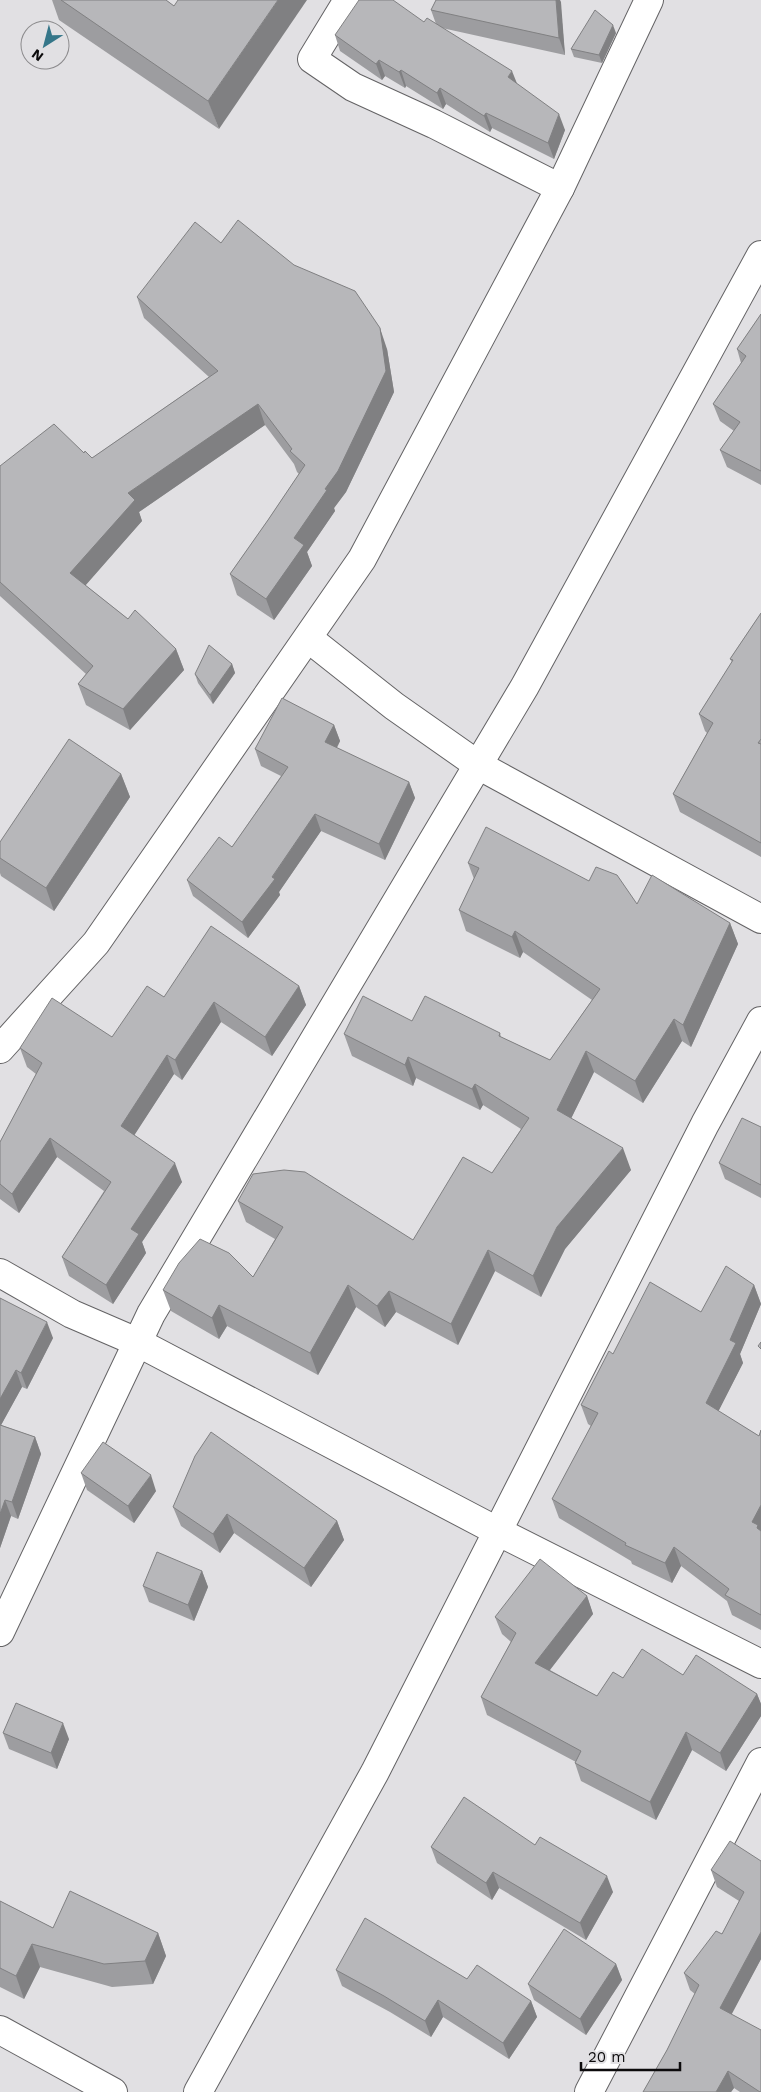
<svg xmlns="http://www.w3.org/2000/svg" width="761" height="2092" viewBox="0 0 761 2092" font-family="'Work Sans',sans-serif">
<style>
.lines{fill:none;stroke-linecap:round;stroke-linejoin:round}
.minor-casing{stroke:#646365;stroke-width:30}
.minor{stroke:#fff;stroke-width:28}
.wall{fill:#9d9da0}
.shaded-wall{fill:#808082}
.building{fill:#b7b7ba;stroke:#808082}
</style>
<rect width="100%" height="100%" fill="#e1e0e3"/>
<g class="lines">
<g class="minor-casing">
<g id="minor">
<path d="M348 0 312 59 353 87 434 124 560 188"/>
<path d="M308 638 394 706 478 765 761 919"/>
<path d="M0 1049 96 943 362 559 560 188 649 0"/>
<path d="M0 1273 72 1314 137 1342 497 1531 761 1664"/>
<path d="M0 1632 151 1314 525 686 761 255"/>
<path d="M0 2030 113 2092"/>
<path d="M198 2092 375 1772 705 1124 761 1021"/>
<path d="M589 2092 761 1762"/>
</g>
</g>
<use href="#minor" class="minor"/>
</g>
<g class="wall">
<path d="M52 0H166L174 6 219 129 59 20Z"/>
<path d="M436 0H560L565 55 442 28 517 84 565 130 554 159 492 128 490 132 446 104 443 109 406 86 405 88 385 76 382 80 340 51 335 35 424 22 436 24 431 10Z"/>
<path d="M616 33 602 63 574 57 571 49Z"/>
<path d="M221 243 387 349 394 392 346 492 334 508 335 511 307 552 312 566 274 620 237 595 230 574 268 520 299 474 297 472 294 464 265 425 139 512 142 521 85 585 128 619 176 649 184 670 130 730 86 705 78 684 86 674 0 596V466L84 453 92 458 209 377 144 318 137 297Z"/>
<path d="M761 314V485L727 467 720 450 734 431 720 421 713 404 741 363 737 349Z"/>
<path d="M761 613V857L680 812 673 794 707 733 705 731 699 714 732 662 730 659Z"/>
<path d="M232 664 235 673 213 704 198 683 195 674Z"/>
<path d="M334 725 340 741 337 748 409 782 415 798 385 860 321 831 279 892 280 895 248 938 193 896 187 880 232 847 281 776 261 766 255 749Z"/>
<path d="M121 774 130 797 54 911 1 876 0 873V842Z"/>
<path d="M468 863 589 881 637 904 730 923 738 944 691 1047 682 1041 643 1103 594 1072 571 1118 631 1170 565 1249 541 1297 495 1271 458 1345 396 1312 385 1327 356 1307 318 1375 227 1326 219 1339 171 1311 163 1290 253 1277 275 1239 246 1222 238 1201 413 1240 492 1173 521 1129 483 1105 480 1110 416 1078 413 1086 352 1056 344 1034 412 1021 500 1033 501 1037 550 1060 592 1000 523 952 520 958 466 931 459 910 474 879Z"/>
<path d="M299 986 306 1005 272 1056 221 1022 182 1080 174 1074 134 1135 182 1182 142 1242 146 1253 113 1304 69 1276 62 1257 104 1191 57 1157 19 1213 0 1199V1142L36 1074 27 1067 20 1048 112 1037 164 997Z"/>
<path d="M761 1127V1198L725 1179 719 1163Z"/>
<path d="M754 1285 761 1304 740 1354 743 1363 718 1411 759 1436 761 1430V1630L732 1615 727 1601 681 1566 672 1583 632 1564 631 1561 559 1518 552 1499 591 1426 588 1424 581 1405 613 1354 701 1312Z"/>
<path d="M0 1298 53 1338 27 1389 22 1387 1 1425 35 1437 41 1454 18 1519 11 1516 0 1548Z"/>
<path d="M81 1473 156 1491 134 1523 87 1490Z"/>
<path d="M173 1507 337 1521 344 1540 311 1587 234 1533 220 1553 181 1526Z"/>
<path d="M202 1571 208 1587 194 1621 149 1602 143 1586Z"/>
<path d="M587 1596 593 1614 550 1670 597 1696 623 1678 683 1675 757 1694 761 1704V1716L726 1771 692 1750 656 1820 581 1781 575 1763 576 1762 487 1715 481 1697 511 1642 502 1634 495 1617Z"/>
<path d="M3 1733 69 1739 57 1769 9 1749Z"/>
<path d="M535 1845 613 1892 586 1940 499 1888 492 1900 437 1863 431 1847Z"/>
<path d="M761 1861V1959L731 2014 761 2092H740L734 2088 731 2092H643L667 2050 695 1994 690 1990 684 1973 722 1934 739 1901 717 1887 711 1870Z"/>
<path d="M0 1901 53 1928 158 1933 166 1956 153 1984 112 1987 40 1967 24 1999 0 1987Z"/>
<path d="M616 1964 622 1980 586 2035 534 2000 528 1984Z"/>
<path d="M336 1970 467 1979 531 2001 537 2017 509 2059 443 2017 431 2037 390 2012 342 1986Z"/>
</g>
<g class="shaded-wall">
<path d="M278 0H307L219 129 208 101Z"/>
<path d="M556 0H560L561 2 565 55 559 38Z"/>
<path d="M613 25 616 33 602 63 599 55Z"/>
<path d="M379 60 385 76 382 80 376 64Z"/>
<path d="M401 70 406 86 405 88 399 72Z"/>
<path d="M512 71 518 86 508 77Z"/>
<path d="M440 88 446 104 443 109 437 93Z"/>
<path d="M486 113 492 128 490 132 484 116Z"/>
<path d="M559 114 565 130 554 159 548 143Z"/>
<path d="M380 328 387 349 394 392 346 492 334 508 335 511 307 552 312 566 274 620 266 599 294 538 325 489Z"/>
<path d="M258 404 265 425 139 512 142 521 78 594 70 573 128 493Z"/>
<path d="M176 649 184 670 130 730 123 709Z"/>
<path d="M232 664 235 673 213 704 210 695Z"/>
<path d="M334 725 340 741 331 758 325 742Z"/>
<path d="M121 774 130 797 54 911 46 888Z"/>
<path d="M409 782 415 798 385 860 379 844Z"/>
<path d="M315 814 321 831 279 892 280 895 248 938 242 922Z"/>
<path d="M730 923 738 944 691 1047 683 1025Z"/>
<path d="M515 931 523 952 520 958 512 937Z"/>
<path d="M299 986 306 1005 272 1056 265 1037Z"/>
<path d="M214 1002 221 1022 182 1080 175 1060Z"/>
<path d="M674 1019 682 1041 643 1103 635 1081Z"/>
<path d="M586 1051 594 1072 565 1131 557 1110Z"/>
<path d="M167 1055 174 1074 128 1145 121 1126Z"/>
<path d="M408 1057 416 1078 413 1086 405 1065Z"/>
<path d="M475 1084 483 1105 480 1110 472 1089Z"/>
<path d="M50 1138 57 1157 19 1213 12 1194Z"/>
<path d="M623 1148 631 1170 565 1249 541 1297 533 1276 557 1227Z"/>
<path d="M175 1163 182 1182 142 1242 146 1253 113 1304 106 1285 131 1229Z"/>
<path d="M488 1250 495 1271 458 1345 451 1324Z"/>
<path d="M348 1285 356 1307 318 1375 310 1353Z"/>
<path d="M754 1285 761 1304 740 1354 743 1363 713 1422 706 1403 730 1340Z"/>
<path d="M389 1291 396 1312 385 1327 377 1306Z"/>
<path d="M219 1305 227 1326 219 1339 212 1318Z"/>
<path d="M47 1322 53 1338 27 1389 21 1373Z"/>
<path d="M16 1370 22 1387 0 1427V1399Z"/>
<path d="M35 1437 41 1454 18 1519 12 1502Z"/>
<path d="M151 1475 156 1491 134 1523 128 1506Z"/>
<path d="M5 1500 11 1516 0 1548V1514Z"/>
<path d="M761 1505V1539L752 1522Z"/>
<path d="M227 1514 234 1533 220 1553 213 1534Z"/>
<path d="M337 1521 344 1540 311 1587 304 1568Z"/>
<path d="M674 1547 681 1566 672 1583 665 1563Z"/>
<path d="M202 1571 208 1587 194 1621 188 1605Z"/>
<path d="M587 1596 593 1614 542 1680 535 1663Z"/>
<path d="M757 1694 761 1704V1716L726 1771 720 1753Z"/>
<path d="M63 1723 69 1739 57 1769 51 1753Z"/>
<path d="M686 1732 692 1750 656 1820 650 1802Z"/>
<path d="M493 1872 499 1888 492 1900 486 1883Z"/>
<path d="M607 1876 613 1892 586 1940 580 1923Z"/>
<path d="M761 1932V1959L726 2025 720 2008Z"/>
<path d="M158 1933 166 1956 153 1984 145 1961Z"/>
<path d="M32 1944 40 1967 24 1999 16 1976Z"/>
<path d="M616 1964 622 1980 586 2035 580 2019Z"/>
<path d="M438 2000 443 2017 431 2037 425 2021Z"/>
<path d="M531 2001 537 2017 509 2059 503 2043Z"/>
<path d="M728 2071 734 2088 731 2092H716Z"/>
</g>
<g class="building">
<path d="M61 0H166L174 6 178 0H278L208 101Z"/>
<path d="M359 0H393L424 22 427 18 512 71 508 77 559 114 548 143 486 113 484 116 440 88 437 93 401 70 399 72 379 60 376 64 335 35Z"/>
<path d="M436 0H556L559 38 431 10Z"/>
<path d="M595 10 613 25 599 55 571 49Z"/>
<path d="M238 220 294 265 355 291 380 328 386 371 338 471 325 489 327 490 294 538 304 545 266 599 230 574 268 520 305 465 290 451 292 449 258 404 128 493 135 500 70 573 128 619 135 610 176 649 123 709 78 684 93 666 0 582V466L54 424 84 453 85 451 92 458 218 371 137 297 195 222 221 243Z"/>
<path d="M761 314V471L720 450 740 422 713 404 746 356 737 349Z"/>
<path d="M761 613V739L758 743 761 744V843L673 794 713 723 699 714 733 660 730 659Z"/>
<path d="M209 645 232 664 210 695 195 674Z"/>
<path d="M282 698 334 725 325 742 409 782 379 844 315 814 272 877 275 879 242 922 187 880 219 837 232 847 288 767 255 749Z"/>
<path d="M69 739 121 774 46 888 0 858V842Z"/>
<path d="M486 827 589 881 596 867 617 875 637 904 652 875 730 923 683 1025 674 1019 635 1081 586 1051 557 1110 623 1148 557 1227 533 1276 488 1250 451 1324 389 1291 377 1306 348 1285 310 1353 219 1305 212 1318 163 1290 179 1263 200 1239 229 1253 253 1277 283 1227 238 1201 253 1174 284 1170 305 1172 413 1240 463 1157 492 1173 529 1118 475 1084 472 1089 408 1057 405 1065 344 1034 363 996 412 1021 425 996 500 1033 499 1036 550 1060 600 989 515 931 512 937 459 910 479 868 468 863Z"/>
<path d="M211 926 299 986 265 1037 214 1002 175 1060 167 1055 121 1126 175 1163 131 1229 139 1234 106 1285 62 1257 111 1182 50 1138 12 1194 0 1184V1142L42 1063 20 1048 52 998 112 1037 147 986 164 997Z"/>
<path d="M742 1118 761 1127V1185L719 1163Z"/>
<path d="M726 1266 754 1285 730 1340 736 1343 706 1403 759 1436 761 1430V1505L752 1522 758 1525 757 1528 761 1531V1615L725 1595 729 1589 674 1547 665 1563 625 1545 626 1543 552 1499 598 1413 581 1405 609 1351 613 1354 650 1282 701 1312Z"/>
<path d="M0 1298 47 1322 21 1373 16 1370 0 1399Z"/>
<path d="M761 1342V1349L758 1346Z"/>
<path d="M0 1425 35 1437 12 1502 5 1500 0 1514Z"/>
<path d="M211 1432 337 1521 304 1568 227 1514 213 1534 173 1507 195 1456Z"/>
<path d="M103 1442 151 1475 128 1506 81 1473Z"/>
<path d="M157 1552 202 1571 188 1605 143 1586Z"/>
<path d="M540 1559 587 1596 535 1663 597 1696 613 1672 623 1678 642 1649 683 1675 696 1655 757 1694 720 1753 686 1732 650 1802 575 1763 581 1751 481 1697 516 1633 495 1617Z"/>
<path d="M16 1703 63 1723 51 1753 3 1733Z"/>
<path d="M464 1797 535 1845 540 1837 607 1876 580 1923 493 1872 486 1883 431 1847Z"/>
<path d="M730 1841 761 1861V1932L720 2008 761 2030V2092H760L728 2071 716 2092H643L667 2050 699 1985 684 1973 716 1931 722 1934 744 1892 711 1870Z"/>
<path d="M70 1891 158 1933 145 1961 104 1964 32 1944 16 1976 0 1968V1901L53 1928Z"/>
<path d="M365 1918 467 1979 477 1965 531 2001 503 2043 438 2000 425 2021 384 1996 336 1970Z"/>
<path d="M564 1929 616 1964 580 2019 528 1984Z"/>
</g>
<g transform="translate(45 45) rotate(216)"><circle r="24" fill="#e1e0e3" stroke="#8c8b8d"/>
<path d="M0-4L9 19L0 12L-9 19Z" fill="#357689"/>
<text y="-8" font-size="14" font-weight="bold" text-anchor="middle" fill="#0c0b0c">N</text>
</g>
<path d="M581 2062v8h99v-8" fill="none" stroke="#0c0b0c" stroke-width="2.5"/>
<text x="588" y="2062" font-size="15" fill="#0c0b0c" stroke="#e1e0e3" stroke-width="4" paint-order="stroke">20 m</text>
</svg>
